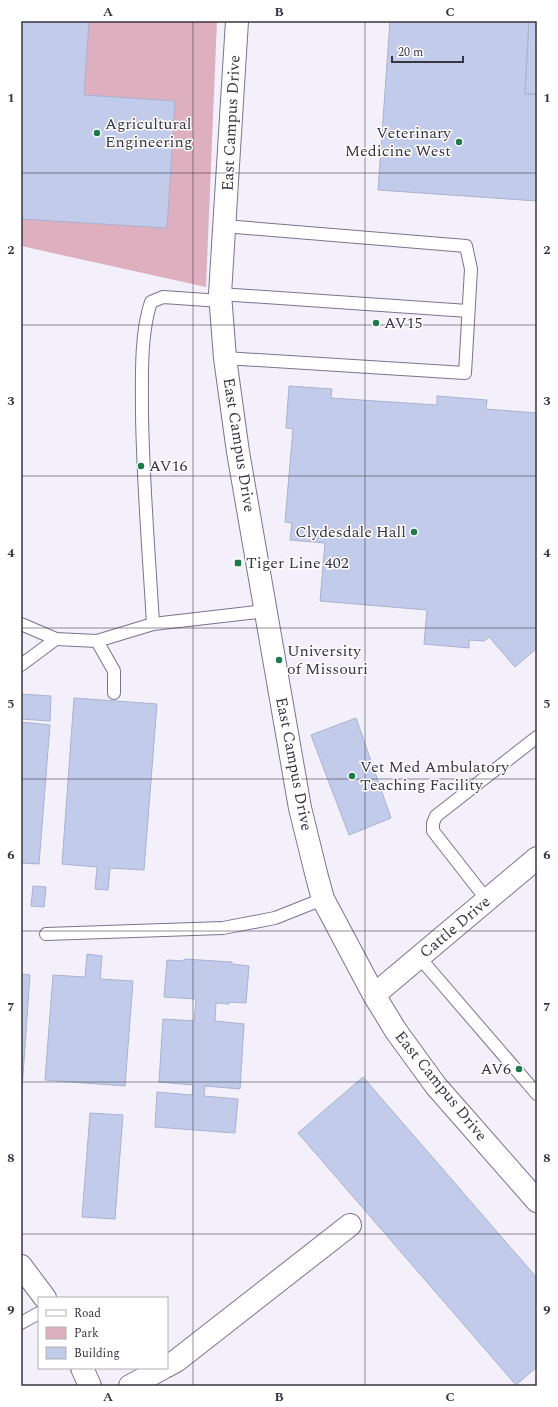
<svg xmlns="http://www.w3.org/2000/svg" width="558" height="1407" viewBox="0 0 558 1407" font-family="Spectral,serif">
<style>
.green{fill:#deb0bf}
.building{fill:#c2ccea;stroke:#a9b2cf}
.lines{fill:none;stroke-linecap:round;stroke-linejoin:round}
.lane-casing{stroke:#7c738e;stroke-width:14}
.street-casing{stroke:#7c738e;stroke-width:24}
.lane{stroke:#fff;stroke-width:12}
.street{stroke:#fff;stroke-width:22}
.grid{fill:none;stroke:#383440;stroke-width:1;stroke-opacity:0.55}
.poi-dot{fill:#20784d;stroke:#fff;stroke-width:1.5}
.labels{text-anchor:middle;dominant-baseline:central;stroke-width:3;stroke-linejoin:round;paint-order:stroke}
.street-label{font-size:16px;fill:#383440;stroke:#fff}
.poi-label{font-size:16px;fill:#383440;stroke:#fff;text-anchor:start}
.neatline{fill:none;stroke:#383440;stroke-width:1.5}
.grid-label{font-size:13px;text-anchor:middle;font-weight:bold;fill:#383440}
</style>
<rect width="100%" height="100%" fill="#f3f0fc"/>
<path class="green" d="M21 21H217L206 287 21 246Z"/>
<g class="building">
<path d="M21 21H89L84 95 175 101 167 228 21 219Z"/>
<path d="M390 21H529L525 94 537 95V201L378 190Z"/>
<path d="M529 21H537V94H525Z"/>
<path d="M289 386 332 389 331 398 437 405V396L487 400 486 409 537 413V648L515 667 489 637 484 641 469 640V648L424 644 427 610 320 601 325 543 290 540 292 523 285 522 293 429 286 428Z"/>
<path d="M21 694 51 696 50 721 21 719Z"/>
<path d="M74 698 157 704 144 870 110 868 108 890 95 889 97 867 62 864Z"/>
<path d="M356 718 391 818 349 835 311 735Z"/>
<path d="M21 722 50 725 39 864 21 863Z"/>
<path d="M33 886 46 887 44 907 31 906Z"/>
<path d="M87 954 102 956 100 979 133 981 125 1086 45 1080 53 975 85 977Z"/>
<path d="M184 959 232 962V964L249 966 246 1003 229 1002V1004L216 1003 215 1021 244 1024 240 1089 205 1086 204 1096 238 1099 235 1133 155 1127 157 1092 192 1095 193 1085 159 1082 163 1019 194 1021 196 999 164 997 167 960 184 961Z"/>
<path d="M21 974 30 975 21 1104Z"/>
<path d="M363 1077 537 1278V1367L516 1385 298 1133Z"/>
<path d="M90 1113 123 1115 115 1219 82 1217Z"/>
</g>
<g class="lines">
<g class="lane-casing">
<g id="lane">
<path d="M224 226 466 246 471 269 465 373 225 358"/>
<path d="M220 294 468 311"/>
<path d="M21 624 56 639 97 641 153 624 266 611"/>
<path d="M153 624C149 554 143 484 142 414 142 380 140 334 151 302L163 297 221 301"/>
<path d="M97 641 114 671V693"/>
<path d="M21 665 56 639"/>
<path d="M487 900 433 831V823L436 816 537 737"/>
<path d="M46 934 223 928 275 918 323 899"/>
<path d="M419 957 537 1094"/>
<path d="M21 1323 39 1313"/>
</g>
</g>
<g class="street-casing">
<g id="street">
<path d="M237 21 220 294 225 358 238 452 300 808 317 877 323 899 374 995 396 1031 436 1086 537 1201"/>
<path d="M374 995 537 858"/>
<path d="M21 1266 45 1298"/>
<path d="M167 1366 176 1361 350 1225"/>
<path d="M82 1368 90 1386"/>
<path d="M130 1386 163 1368"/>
</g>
</g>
<use href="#lane" class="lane"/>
<use href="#street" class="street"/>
</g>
<path class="grid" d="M193 21V1386M365 21V1386M21 173H537M21 325H537M21 476H537M21 628H537M21 779H537M21 931H537M21 1082H537M21 1234H537"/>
<g class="poi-dot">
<circle cx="97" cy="133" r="4"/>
<circle cx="459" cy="142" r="4"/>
<circle cx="376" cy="323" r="4"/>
<circle cx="141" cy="466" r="4"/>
<circle cx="414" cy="532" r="4"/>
<rect x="234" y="559" width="8" height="8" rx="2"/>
<circle cx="279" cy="660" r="4"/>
<circle cx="352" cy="776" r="4"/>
<circle cx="519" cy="1069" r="4"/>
</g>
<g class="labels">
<g class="street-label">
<text transform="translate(231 123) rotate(-87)">East Campus Drive</text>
<text transform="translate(239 445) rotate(81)">East Campus Drive</text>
<text transform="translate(294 764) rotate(79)">East Campus Drive</text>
<text transform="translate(455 927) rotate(-40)">Cattle Drive</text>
<text transform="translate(441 1086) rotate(51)">East Campus Drive</text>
</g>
<g class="poi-label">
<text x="105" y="124">Agricultural<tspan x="105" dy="18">Engineering</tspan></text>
<text x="451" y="133" text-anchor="end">Veterinary<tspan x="451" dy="18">Medicine West</tspan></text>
<text x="384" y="323">AV15</text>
<text x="149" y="466">AV16</text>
<text x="406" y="532" text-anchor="end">Clydesdale Hall</text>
<text x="246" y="563">Tiger Line 402</text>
<text x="287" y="651">University<tspan x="287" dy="18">of Missouri</tspan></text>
<text x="360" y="767">Vet Med Ambulatory<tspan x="360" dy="18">Teaching Facility</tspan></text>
<text x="511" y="1069" text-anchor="end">AV6</text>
</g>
</g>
<rect width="558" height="1407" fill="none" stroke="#ffffff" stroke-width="44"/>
<rect x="38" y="1297" width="130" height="72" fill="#ffffff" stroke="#afaeb3"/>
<rect x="46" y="1310" width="20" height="6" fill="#ffffff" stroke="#afaeb3"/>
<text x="74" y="1317" font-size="12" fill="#383440">Road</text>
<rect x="46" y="1327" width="20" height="12" fill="#deb0bf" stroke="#afaeb3"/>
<text x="74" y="1337" font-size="12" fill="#383440">Park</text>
<rect x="46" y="1347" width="20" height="12" fill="#c2ccea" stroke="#afaeb3"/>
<text x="74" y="1357" font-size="12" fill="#383440">Building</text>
<path d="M392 56v6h71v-6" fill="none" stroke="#383440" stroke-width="2"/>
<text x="398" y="56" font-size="12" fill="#383440" stroke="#ffffff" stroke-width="3" paint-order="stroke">20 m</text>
<rect x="22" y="22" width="514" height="1363" class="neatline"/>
<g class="grid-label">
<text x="108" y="16">A</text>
<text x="279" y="16">B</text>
<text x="450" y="16">C</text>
<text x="11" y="102">1</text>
<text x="547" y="102">1</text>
<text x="11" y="254">2</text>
<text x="547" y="254">2</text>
<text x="11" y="405">3</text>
<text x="547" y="405">3</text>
<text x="11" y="557">4</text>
<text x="547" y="557">4</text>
<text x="11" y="708">5</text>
<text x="547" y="708">5</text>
<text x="11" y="859">6</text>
<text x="547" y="859">6</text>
<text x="11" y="1011">7</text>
<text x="547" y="1011">7</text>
<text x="11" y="1162">8</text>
<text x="547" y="1162">8</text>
<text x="11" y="1314">9</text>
<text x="547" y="1314">9</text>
<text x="108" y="1401">A</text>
<text x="279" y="1401">B</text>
<text x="450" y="1401">C</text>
</g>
</svg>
